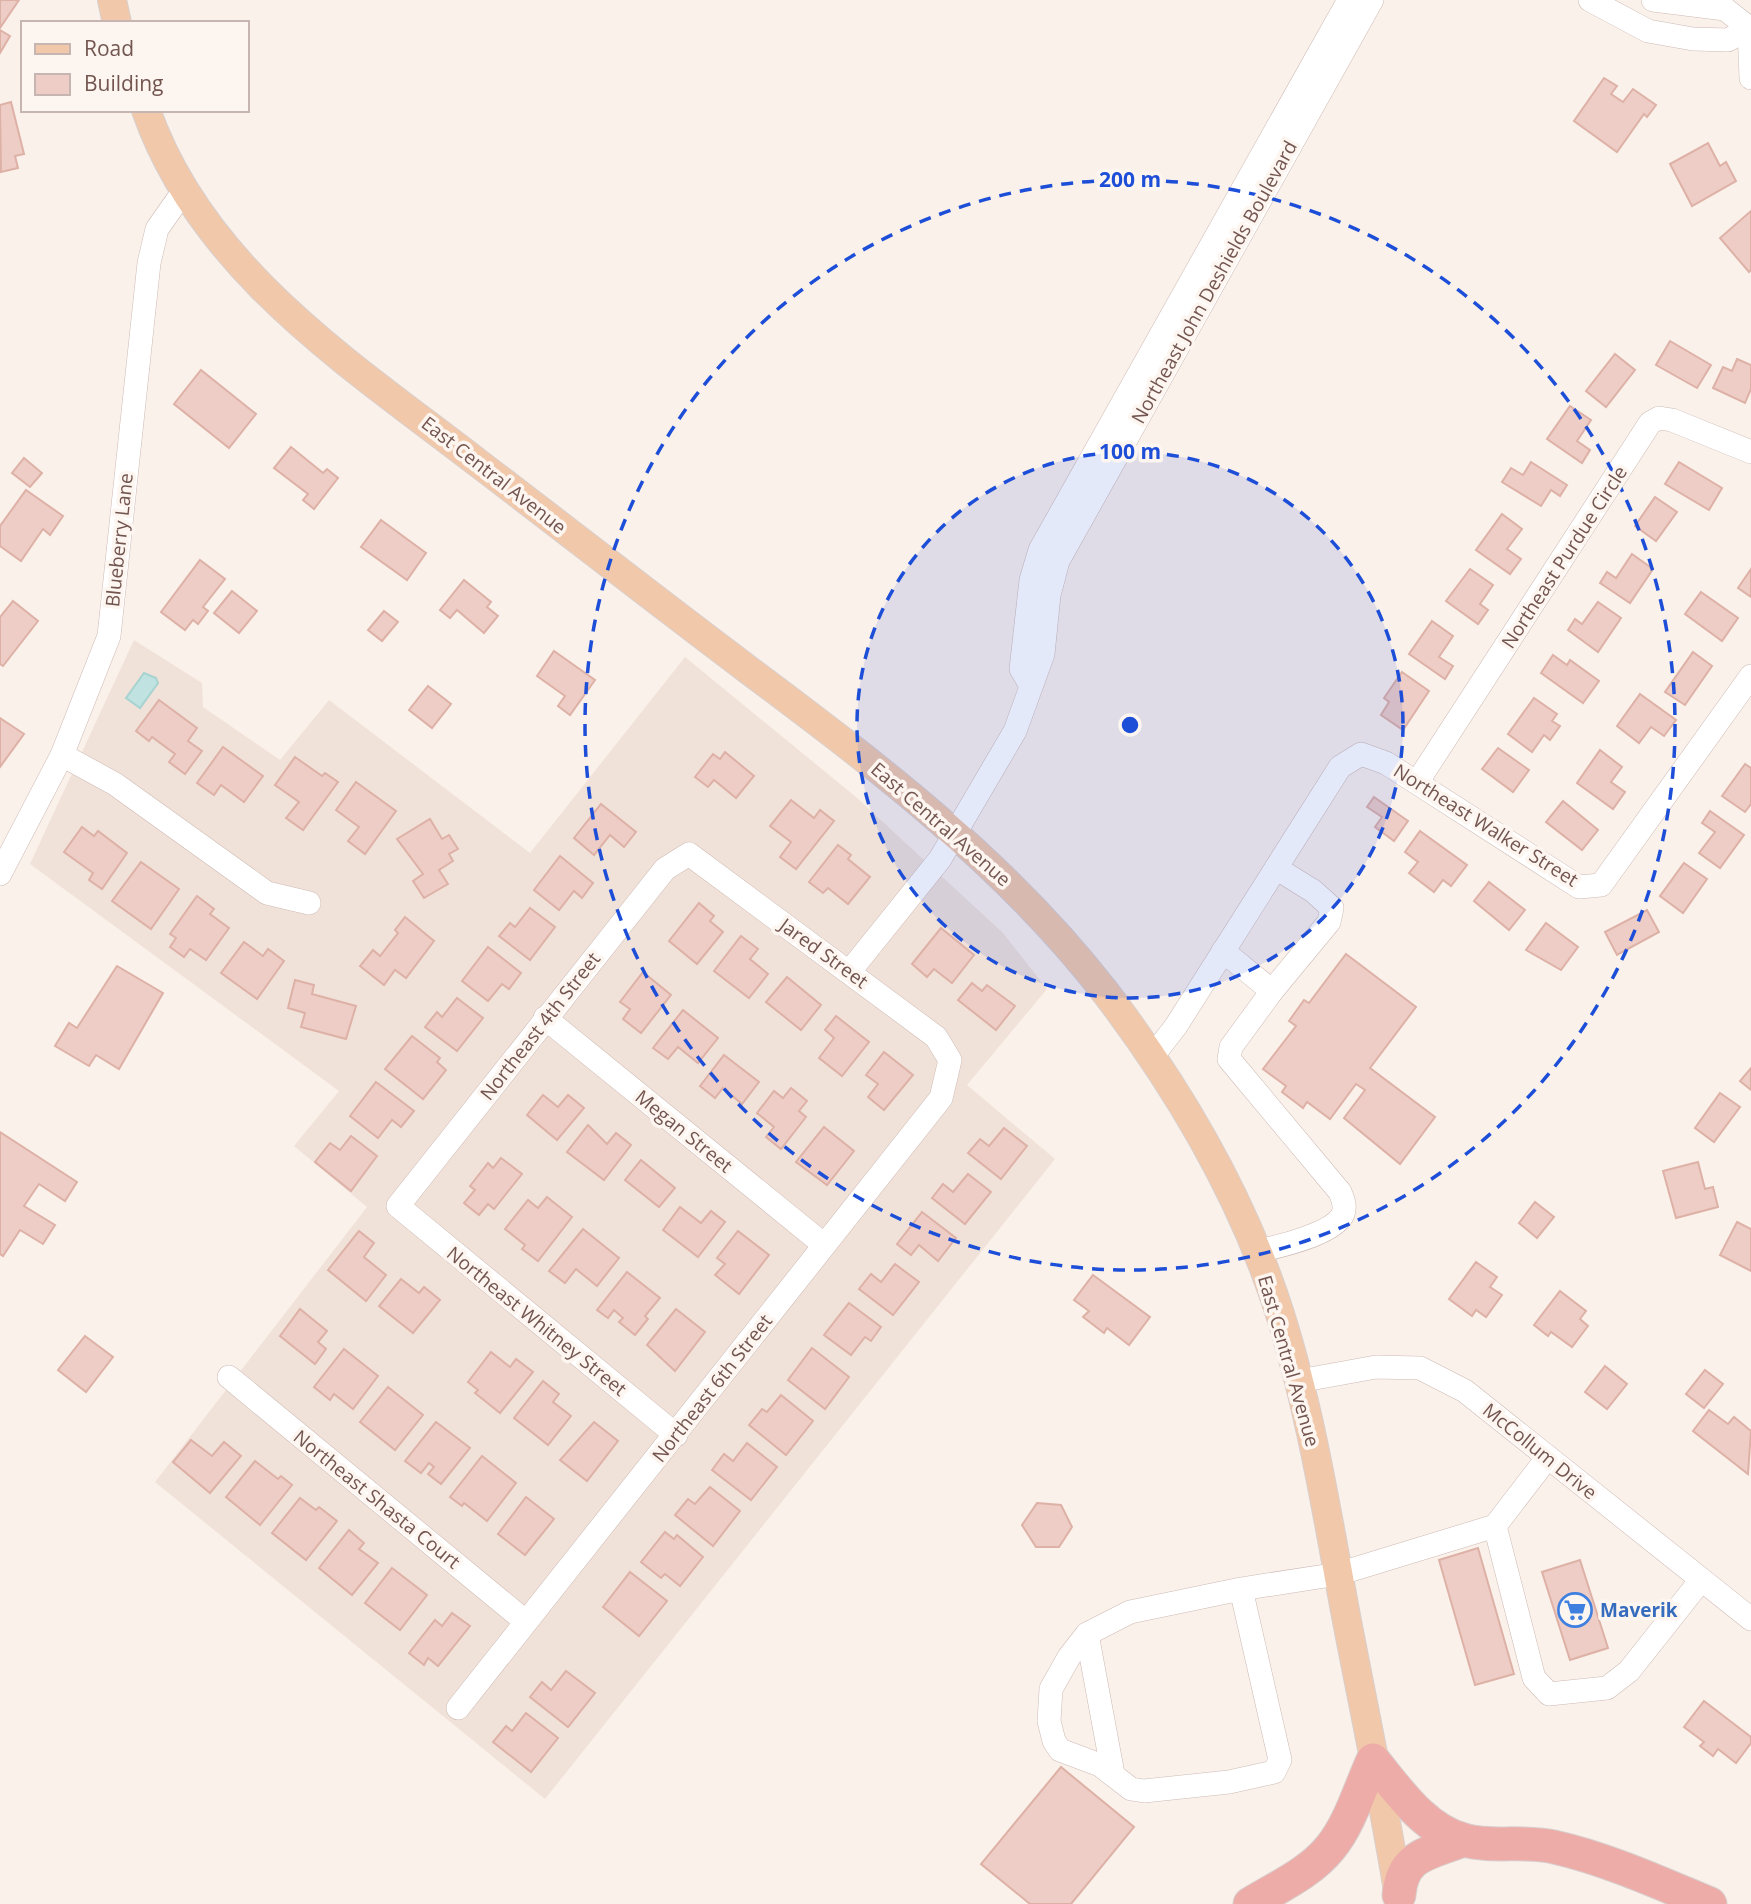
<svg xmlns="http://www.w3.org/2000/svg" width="1751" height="1904" viewBox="0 0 1751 1904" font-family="'Open Sans',sans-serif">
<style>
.residential{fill:#f1e2d9}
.water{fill:#c0e2e0;stroke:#a7d3d1;stroke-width:2}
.building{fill:#edcdc5;stroke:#deb1a7;stroke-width:2}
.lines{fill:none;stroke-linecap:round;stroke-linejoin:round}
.minor-casing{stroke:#cebab4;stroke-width:24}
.major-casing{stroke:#d8cfce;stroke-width:30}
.highway-casing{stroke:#d8cfce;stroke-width:35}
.minor{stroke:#fff;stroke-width:23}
.major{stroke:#f1c9aa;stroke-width:28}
.highway{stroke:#edaca8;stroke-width:33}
.ring{fill:none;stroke:#1d4ed8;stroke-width:3.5;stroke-dasharray:12 9}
.labels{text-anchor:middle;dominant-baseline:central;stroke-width:7;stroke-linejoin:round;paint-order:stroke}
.street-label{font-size:19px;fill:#735550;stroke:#fdf5f0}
.shop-label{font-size:19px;font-weight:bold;fill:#366cbe;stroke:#fdf5f0;text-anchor:start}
.centre{fill:#1d4ed8;stroke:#fdf5f0;stroke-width:3.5}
.ring-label{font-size:21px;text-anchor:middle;font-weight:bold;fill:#1d4ed8;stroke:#fdf5f0;stroke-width:7;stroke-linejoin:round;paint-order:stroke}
</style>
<rect width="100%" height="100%" fill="#faf1ea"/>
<path class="residential" d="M134 640 202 683 203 707 280 760 329 700 530 853 685 657 856 797 1003 933 1047 989 967 1085 1055 1159 545 1799 155 1482 367 1207 294 1146 339 1091 30 864Z"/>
<path class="water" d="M144 673 156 678 158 683 140 708 126 698Z"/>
<g class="building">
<path d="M0 0H19L0 28Z"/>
<path d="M0 30 10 36 0 53Z"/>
<path d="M1604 78 1617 86 1611 94 1623 102 1633 89 1656 105 1647 117 1644 114 1617 152 1574 121Z"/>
<path d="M11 102 24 154 15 156 18 168 1 172 0 105Z"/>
<path d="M1708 143 1720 166 1726 162 1736 181 1692 206 1670 164Z"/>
<path d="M1751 211V270L1749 272 1720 238Z"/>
<path d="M1670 341 1711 365 1697 388 1656 365Z"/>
<path d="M1615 354 1635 370 1606 407 1586 391Z"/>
<path d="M1737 359 1751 365V389L1745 403 1713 388 1723 367 1732 371Z"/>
<path d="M201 370 256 414 229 448 174 404Z"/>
<path d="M1570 406 1591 420 1577 441 1590 450 1582 463 1547 439Z"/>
<path d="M291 447 323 473 327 469 338 478 314 509 303 500 308 494 274 468Z"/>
<path d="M24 458 42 473 30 487 12 473Z"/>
<path d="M1531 462 1567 485 1560 496 1551 490 1541 506 1502 482 1511 468 1523 475Z"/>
<path d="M1679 462 1722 488 1709 510 1665 484Z"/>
<path d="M26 490 63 516 50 535 43 529 21 561 0 546V526Z"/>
<path d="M1655 497 1677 512 1656 541 1635 526Z"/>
<path d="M1502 514 1522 529 1507 549 1521 559 1510 574 1476 550Z"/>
<path d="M381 520 426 553 407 580 361 547Z"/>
<path d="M1632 554 1653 569 1630 603 1600 583 1607 572 1616 578Z"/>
<path d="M200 560 225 579 203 607 208 611 198 624 193 620 185 630 161 612Z"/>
<path d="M1470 569 1493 585 1480 604 1488 610 1478 624 1446 601Z"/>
<path d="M1751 569V597L1738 588Z"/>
<path d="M464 580 491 602 487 607 498 616 484 633 457 610 450 618 440 610Z"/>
<path d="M232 591 257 611 239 633 214 613Z"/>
<path d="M1701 592 1738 618 1722 641 1685 614Z"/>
<path d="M13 601 38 621 3 666 0 664V617Z"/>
<path d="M1598 602 1621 618 1598 652 1568 630 1575 619 1582 624Z"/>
<path d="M384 611 398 622 382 641 368 630Z"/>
<path d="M1432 621 1453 636 1439 657 1453 666 1445 679 1409 654Z"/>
<path d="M554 651 595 680 570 715 558 706 565 696 537 676Z"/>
<path d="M1693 652 1712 666 1685 705 1665 692Z"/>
<path d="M1553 655 1567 665 1570 660 1599 681 1583 703 1541 673Z"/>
<path d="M1402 672 1429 691 1403 730 1381 715 1389 702 1384 698Z"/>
<path d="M428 686 451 704 432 728 409 710Z"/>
<path d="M1640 694 1676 720 1664 736 1651 727 1639 743 1617 726Z"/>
<path d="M1534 698 1557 714 1552 721 1560 726 1550 740 1544 735 1532 752 1508 734Z"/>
<path d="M159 700 197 728 188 741 202 751 185 774 169 762 175 754 152 737 149 741 136 731Z"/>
<path d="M0 718 24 734 0 767Z"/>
<path d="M223 747 263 776 244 802 221 785 214 795 197 783Z"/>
<path d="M1498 748 1529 770 1513 792 1482 769Z"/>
<path d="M1600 750 1622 767 1611 782 1625 792 1613 809 1577 783Z"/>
<path d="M725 752 754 776 736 798 714 780 708 787 695 777 713 754 720 759Z"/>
<path d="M295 757 322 776 325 773 338 782 303 830 286 818 299 802 275 785Z"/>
<path d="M1745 764 1751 768V804L1745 812 1722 796Z"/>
<path d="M356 782 396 811 365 854 348 841 359 827 336 810Z"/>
<path d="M1374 797 1408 821 1394 841 1375 827 1382 817 1367 807Z"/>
<path d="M791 800 814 818 820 810 834 821 796 869 780 857 791 842 770 826Z"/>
<path d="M1563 801 1598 830 1582 850 1546 822Z"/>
<path d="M601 804 636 832 624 847 610 835 594 855 574 838Z"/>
<path d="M1710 811 1744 835 1720 868 1699 853 1715 832 1702 823Z"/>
<path d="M430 819 442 839 449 835 458 849 449 854 453 861 439 870 448 884 424 898 413 881 423 874 397 839Z"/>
<path d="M82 827 94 836 98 831 127 853 102 889 89 880 93 873 64 852Z"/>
<path d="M1420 831 1467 865 1451 886 1443 880 1434 892 1409 873 1418 862 1405 852Z"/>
<path d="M838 845 851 855 848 859 870 877 848 904 828 888 823 893 809 882Z"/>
<path d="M560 856 593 883 582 898 574 891 559 910 534 890Z"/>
<path d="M141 862 179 889 151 929 112 901Z"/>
<path d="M1684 863 1707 879 1683 913 1660 896Z"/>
<path d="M1489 882 1525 910 1509 930 1474 901Z"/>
<path d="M197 896 214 909 210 914 229 928 206 960 190 949 184 957 170 947 176 938 170 934Z"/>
<path d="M699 903 714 916 710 921 723 932 697 964 669 941Z"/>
<path d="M530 908 555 927 530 960 499 936 510 923 515 927Z"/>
<path d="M1647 910 1659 932 1617 955 1605 932Z"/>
<path d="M405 917 434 941 406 978 395 970 384 985 360 966 373 950 380 956 398 933 395 930Z"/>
<path d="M1546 923 1578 947 1561 970 1526 950Z"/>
<path d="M941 928 974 955 952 983 934 969 927 977 912 964Z"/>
<path d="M741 936 758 949 750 959 768 974 749 998 714 971Z"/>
<path d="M244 942 263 956 268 949 284 961 257 999 221 973Z"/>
<path d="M488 947 521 973 509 989 502 984 488 1001 462 981Z"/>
<path d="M1346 954 1416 1007 1370 1068 1435 1117 1400 1164 1344 1118 1365 1090 1356 1084 1330 1119 1307 1102 1303 1108 1282 1092 1286 1086 1263 1069 1296 1026 1289 1021 1304 1000 1309 1003Z"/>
<path d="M117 966 163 993 119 1069 96 1055 89 1066 55 1046 69 1023 77 1028Z"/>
<path d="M643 972 671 995 641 1033 623 1019 630 1009 620 1002Z"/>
<path d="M787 977 821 1005 801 1030 766 1002Z"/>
<path d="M295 980 314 985 312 994 356 1006 346 1039 301 1027 305 1013 288 1008Z"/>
<path d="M972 983 982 991 987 985 1015 1006 996 1030 958 1000Z"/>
<path d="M457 998 483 1018 457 1051 425 1027 437 1012 442 1017Z"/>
<path d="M683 1010 718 1038 698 1063 678 1047 668 1059 653 1048Z"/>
<path d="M836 1016 869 1042 842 1076 819 1058 834 1038 825 1030Z"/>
<path d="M412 1036 440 1058 437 1062 446 1070 423 1099 385 1069Z"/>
<path d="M884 1052 913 1075 884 1110 868 1097 878 1084 866 1075Z"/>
<path d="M724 1055 759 1082 742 1104 723 1088 715 1098 700 1086Z"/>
<path d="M1751 1068V1090L1740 1081Z"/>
<path d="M376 1082 414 1111 401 1127 392 1120 378 1138 350 1116Z"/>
<path d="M791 1088 807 1101 799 1111 806 1117 781 1149 766 1137 774 1127 757 1113 774 1091 783 1098Z"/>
<path d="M1720 1093 1740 1107 1714 1142 1695 1128Z"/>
<path d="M543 1095 558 1107 568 1095 584 1108 557 1140 527 1115Z"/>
<path d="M588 1125 607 1144 616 1133 631 1145 604 1180 567 1152Z"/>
<path d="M824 1127 854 1151 827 1185 796 1162Z"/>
<path d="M1004 1128 1027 1146 1001 1179 968 1153 980 1139 989 1146Z"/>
<path d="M0 1132 77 1182 65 1201 39 1184 24 1206 55 1225 43 1244 20 1230 3 1256 0 1254Z"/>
<path d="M351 1136 377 1156 351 1191 315 1162 330 1143 340 1150Z"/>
<path d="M501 1158 522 1174 494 1209 488 1204 479 1215 464 1203 475 1190 470 1186 488 1163 493 1168Z"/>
<path d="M641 1160 675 1188 659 1207 625 1180Z"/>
<path d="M1698 1162 1705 1189 1713 1187 1718 1207 1676 1218 1663 1171Z"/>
<path d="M968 1174 991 1192 965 1224 932 1198 943 1184 953 1192Z"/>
<path d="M547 1197 572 1217 538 1261 522 1249 525 1245 505 1229 528 1200 538 1208Z"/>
<path d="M1535 1202 1554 1217 1537 1238 1519 1223Z"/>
<path d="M680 1207 701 1223 711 1211 725 1222 698 1257 663 1230Z"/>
<path d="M922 1212 956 1238 938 1261 919 1245 911 1255 897 1244Z"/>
<path d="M1737 1222 1751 1229V1271L1720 1255Z"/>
<path d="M583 1229 619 1258 597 1286 576 1269 565 1283 549 1271Z"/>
<path d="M359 1231 374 1243 364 1257 386 1275 366 1301 328 1270Z"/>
<path d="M738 1231 769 1255 739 1294 715 1275 725 1264 717 1258Z"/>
<path d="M1476 1262 1497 1277 1490 1287 1502 1295 1486 1317 1476 1310 1472 1316 1449 1299Z"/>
<path d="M895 1264 919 1282 893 1315 859 1289 871 1274 881 1282Z"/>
<path d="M627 1272 660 1298 645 1316 648 1319 635 1335 619 1322 623 1318 614 1310 608 1318 597 1310Z"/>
<path d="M1093 1275 1150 1317 1129 1345 1107 1328 1104 1333 1083 1317 1089 1311 1074 1300Z"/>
<path d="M401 1279 419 1293 424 1287 440 1300 413 1333 379 1306Z"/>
<path d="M1560 1291 1586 1311 1580 1319 1588 1326 1572 1347 1551 1332 1548 1336 1534 1325Z"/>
<path d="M849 1303 881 1327 871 1341 865 1337 851 1355 824 1335Z"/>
<path d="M300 1309 327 1331 318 1342 326 1349 315 1364 280 1336Z"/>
<path d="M676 1309 705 1332 675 1371 647 1345Z"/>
<path d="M85 1336 113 1357 86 1392 58 1370Z"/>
<path d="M812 1348 849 1377 825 1409 788 1380Z"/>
<path d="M344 1349 378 1376 353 1409 334 1394 330 1400 314 1387Z"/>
<path d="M491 1352 510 1367 516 1359 533 1372 500 1413 475 1393 478 1390 468 1382Z"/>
<path d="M1605 1366 1627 1384 1607 1409 1585 1392Z"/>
<path d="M1705 1370 1723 1384 1704 1408 1686 1394Z"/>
<path d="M543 1381 559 1394 553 1402 571 1416 548 1445 514 1418Z"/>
<path d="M388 1387 423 1415 395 1450 360 1422Z"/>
<path d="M781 1395 813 1421 786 1455 749 1425 762 1409 767 1412Z"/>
<path d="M1709 1410 1728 1424 1734 1417 1751 1431 1748 1474 1693 1431Z"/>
<path d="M436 1422 470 1448 441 1484 428 1474 434 1467 429 1463 421 1473 405 1461Z"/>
<path d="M594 1422 618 1441 587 1481 560 1460Z"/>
<path d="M191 1440 212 1456 224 1442 241 1456 210 1493 173 1462Z"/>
<path d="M747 1443 777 1467 751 1500 712 1470 724 1454 733 1461Z"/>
<path d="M482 1456 516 1483 487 1521 464 1503 462 1506 450 1497Z"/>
<path d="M255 1461 278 1479 281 1476 292 1485 260 1525 226 1497Z"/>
<path d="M710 1487 740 1511 713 1546 675 1515 688 1499 695 1504Z"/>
<path d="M526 1497 554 1519 525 1555 498 1534Z"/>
<path d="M300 1498 316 1510 319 1507 337 1521 306 1560 272 1533Z"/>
<path d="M1037 1503 1061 1505 1072 1527 1059 1547H1036L1022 1525Z"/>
<path d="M349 1530 364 1543 359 1549 378 1563 352 1595 319 1568Z"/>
<path d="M665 1532 674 1539 677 1535 703 1557 680 1586 665 1574 661 1578 641 1562Z"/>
<path d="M1478 1548 1514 1674 1475 1685 1439 1560Z"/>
<path d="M1580 1560 1608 1648 1570 1660 1542 1572Z"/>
<path d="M392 1568 427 1595 400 1630 365 1603Z"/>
<path d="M630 1572 667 1601 639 1636 603 1607Z"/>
<path d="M452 1613 470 1626 438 1666 428 1658 424 1665 409 1653 435 1620 442 1626Z"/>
<path d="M566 1671 595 1693 568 1727 530 1697 542 1682 551 1690Z"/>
<path d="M1704 1701 1751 1737V1743L1736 1763 1718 1749 1713 1756 1700 1746 1704 1742 1684 1727Z"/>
<path d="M526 1713 558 1738 531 1772 493 1742 506 1726 512 1731Z"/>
<path d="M1061 1767 1134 1827 1071 1904H1030L981 1864Z"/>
</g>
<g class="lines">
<g class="minor-casing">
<g id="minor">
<path d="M1590 0 1648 31 1693 39 1728 40 1751 27"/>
<path d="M1653 0 1725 9 1749 28"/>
<path d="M1749 28 1751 78"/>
<path d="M1031 686 1021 669 1031 580 1040 550 1349 0"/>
<path d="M62 755 115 784 267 893 309 903"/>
<path d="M1418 781 1650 423 1659 418 1672 420 1751 452"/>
<path d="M0 874 62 755 109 636 149 263 157 229 183 192"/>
<path d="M1223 951 1272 991 1231 1047 1229 1059 1340 1192C1343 1199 1346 1206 1343 1214 1334 1234 1277 1247 1257 1251"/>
<path d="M850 971 940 859 1015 731 1043 654 1049 595 1058 561 1372 0"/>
<path d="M1272 991 1329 922 1332 908 1313 891 1276 868"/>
<path d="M545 1018 823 1244"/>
<path d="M1152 1057 1176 1026 1340 767 1361 754 1386 763 1579 887 1601 885 1751 676"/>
<path d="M229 1377 525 1621"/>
<path d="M1299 1381 1376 1367 1420 1368 1465 1391 1751 1619"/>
<path d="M1548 1457 1495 1526 1534 1678 1549 1694 1607 1688 1629 1671 1701 1580"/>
<path d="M1241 1589 1280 1760 1274 1772 1229 1782 1144 1791 1131 1789 1100 1765 1060 1750 1054 1741 1049 1721 1051 1689 1069 1657 1087 1634 1130 1612 1241 1589 1338 1574 1495 1526"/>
<path d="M1087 1634 1113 1774"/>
<path d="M458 1708 941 1098 950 1060 936 1037 689 854 665 869 398 1206 676 1435"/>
</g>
</g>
<g class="major-casing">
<g id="major">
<path d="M112 0 117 23"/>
<path d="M146 110C202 270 350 364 478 463 566 530 653 598 742 665 874 764 1004 861 1106 993 1179 1089 1243 1198 1280 1314 1311 1412 1327 1514 1346 1616 1364 1710 1384 1803 1399 1897"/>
</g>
</g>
<g class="highway-casing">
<g id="highway">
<path d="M1399 1895C1402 1854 1429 1854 1463 1840"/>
<path d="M1250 1904C1276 1888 1310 1873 1330 1848 1350 1824 1360 1788 1373 1760 1397 1789 1424 1830 1464 1840 1492 1848 1525 1840 1554 1847 1607 1859 1660 1883 1710 1904"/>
</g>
</g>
<use href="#minor" class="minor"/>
<use href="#major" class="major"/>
<use href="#highway" class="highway"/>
</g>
<circle cx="1130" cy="725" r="273" fill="#1d4ed8" fill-opacity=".12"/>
<g class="ring">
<circle cx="1130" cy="725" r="273"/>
<circle cx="1130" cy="725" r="545"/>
</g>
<defs>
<g id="supermarket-ring" transform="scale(1.75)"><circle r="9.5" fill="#fdf5f0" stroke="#3f7fe0" stroke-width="1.5"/><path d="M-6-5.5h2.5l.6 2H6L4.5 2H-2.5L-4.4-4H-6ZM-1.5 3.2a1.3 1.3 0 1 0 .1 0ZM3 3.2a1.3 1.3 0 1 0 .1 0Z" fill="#3f7fe0"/></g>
</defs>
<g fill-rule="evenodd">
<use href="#supermarket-ring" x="1575" y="1610"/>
</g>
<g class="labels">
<g class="street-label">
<text transform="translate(1214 282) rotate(-61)">Northeast John Deshields Boulevard</text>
<text transform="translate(494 475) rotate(38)">East Central Avenue</text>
<text transform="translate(119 540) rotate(-84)">Blueberry Lane</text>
<text transform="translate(1564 557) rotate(-57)">Northeast Purdue Circle</text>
<text transform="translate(941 824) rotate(41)">East Central Avenue</text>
<text transform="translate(1486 825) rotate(32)">Northeast Walker Street</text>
<text transform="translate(824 953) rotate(36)">Jared Street</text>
<text transform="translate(540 1026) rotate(-52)">Northeast 4th Street</text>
<text transform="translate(684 1131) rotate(39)">Megan Street</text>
<text transform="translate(537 1321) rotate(39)">Northeast Whitney Street</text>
<text transform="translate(1289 1361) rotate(74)">East Central Avenue</text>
<text transform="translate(712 1388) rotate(-52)">Northeast 6th Street</text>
<text transform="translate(1540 1451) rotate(39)">McCollum Drive</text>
<text transform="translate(377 1499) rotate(39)">Northeast Shasta Court</text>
</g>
<g class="shop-label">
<text x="1600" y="1610">Maverik</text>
</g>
</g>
<circle cx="1130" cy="725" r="10" class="centre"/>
<g class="ring-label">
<text x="1130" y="187">200 m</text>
<text x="1130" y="459">100 m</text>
</g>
<rect x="21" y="21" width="228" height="91" fill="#fdf5f0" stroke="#c6b5b0" stroke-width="2"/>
<rect x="35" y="44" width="35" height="10" fill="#f1c9aa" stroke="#c6b5b0" stroke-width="2"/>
<text x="84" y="56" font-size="21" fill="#735550">Road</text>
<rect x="35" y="74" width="35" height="21" fill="#edcdc5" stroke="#c6b5b0" stroke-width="2"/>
<text x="84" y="91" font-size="21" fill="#735550">Building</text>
</svg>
